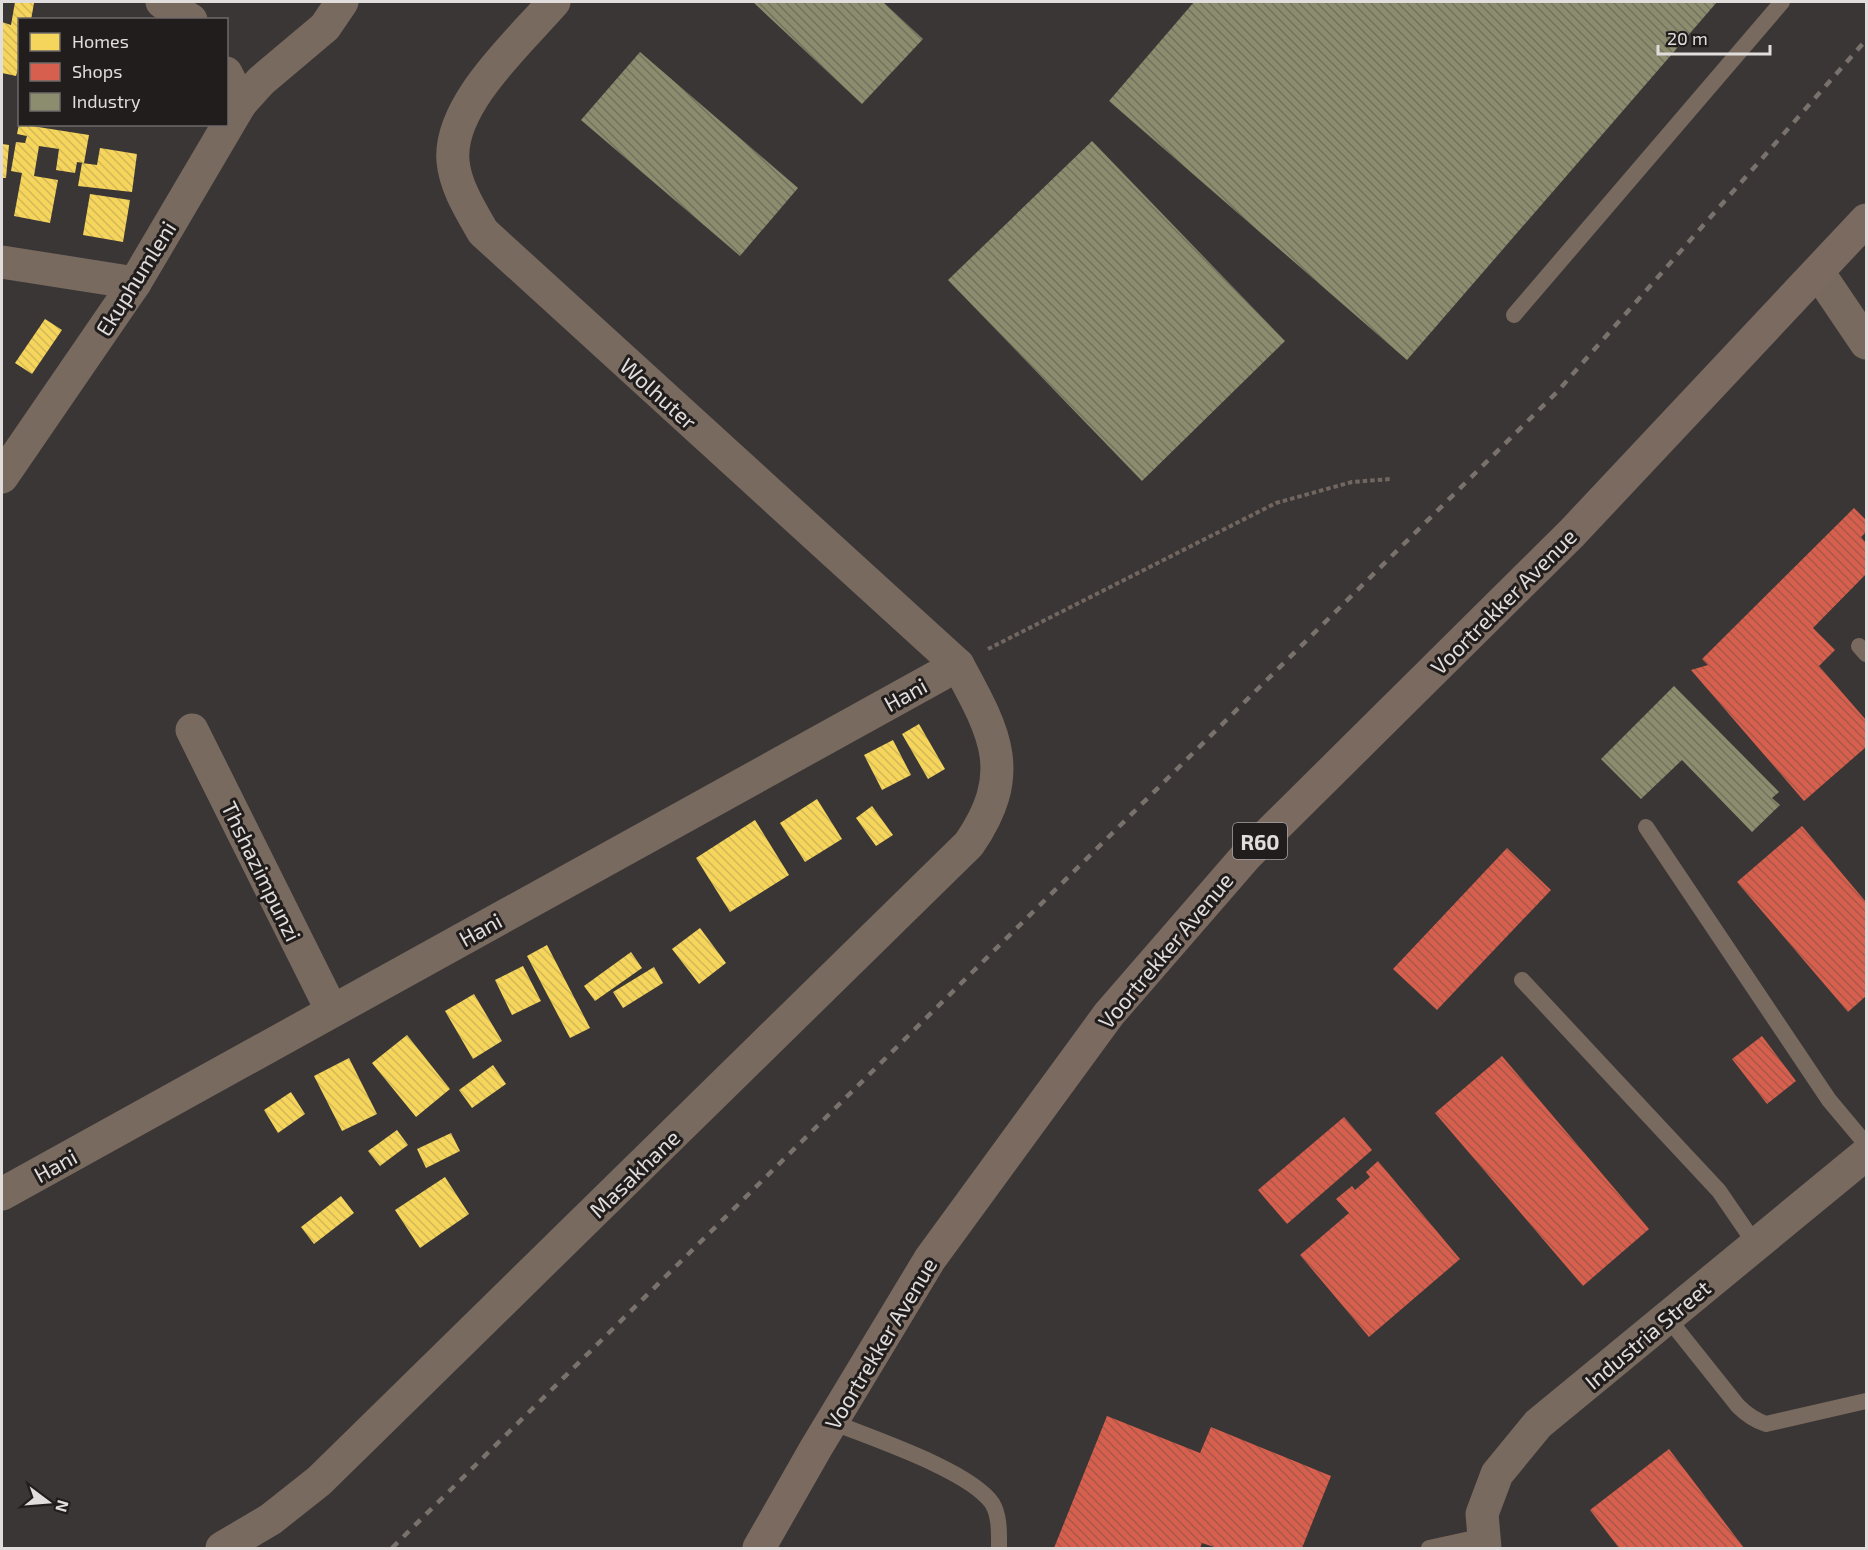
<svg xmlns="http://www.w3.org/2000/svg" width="1868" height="1550" viewBox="0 0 1868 1550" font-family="'Exo 2',sans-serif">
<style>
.homes{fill:url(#homes-back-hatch)}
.shops{fill:url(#shops-back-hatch)}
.industry{fill:url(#industry-back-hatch)}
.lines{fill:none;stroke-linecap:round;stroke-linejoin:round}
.path{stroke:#716760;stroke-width:4;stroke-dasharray:4.5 3;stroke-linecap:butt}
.lane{stroke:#796a5f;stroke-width:16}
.street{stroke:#796a5f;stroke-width:33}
.primary{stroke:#7a6a60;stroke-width:33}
.rail{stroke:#79716c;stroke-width:4.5;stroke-dasharray:8 8;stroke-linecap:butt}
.labels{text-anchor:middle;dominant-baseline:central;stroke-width:6;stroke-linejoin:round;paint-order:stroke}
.shield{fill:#201d1c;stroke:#a7a3a2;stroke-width:1.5}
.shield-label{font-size:21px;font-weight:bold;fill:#e1dddc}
.street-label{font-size:22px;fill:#e1dddc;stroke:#201d1c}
</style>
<defs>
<pattern id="homes-back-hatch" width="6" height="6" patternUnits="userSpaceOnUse" patternTransform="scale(1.5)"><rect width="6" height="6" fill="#f6d55c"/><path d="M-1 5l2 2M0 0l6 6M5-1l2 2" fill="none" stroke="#d2b857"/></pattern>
<pattern id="shops-back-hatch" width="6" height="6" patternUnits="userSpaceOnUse" patternTransform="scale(1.5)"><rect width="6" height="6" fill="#d6604d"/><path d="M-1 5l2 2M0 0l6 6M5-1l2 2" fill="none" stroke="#aa574a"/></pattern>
<pattern id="industry-back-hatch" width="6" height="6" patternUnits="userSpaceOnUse" patternTransform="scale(1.5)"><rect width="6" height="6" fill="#8c8c6e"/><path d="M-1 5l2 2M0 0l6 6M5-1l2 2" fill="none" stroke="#73725f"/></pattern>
</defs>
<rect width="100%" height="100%" fill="#3a3635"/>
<g class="homes">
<path d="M15 2 34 3 31 20H20V62L16 76 2 73V22L11 25Z"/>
<path d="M19 124 89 135 84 163 77 162 75 173 56 170 59 149 39 146 34 176 58 180 50 223 14 216 22 173 11 171 16 142 25 143 27 136 17 134Z"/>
<path d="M2 144 9 145 6 178H2Z"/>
<path d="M100 148 137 154 132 192 78 186 82 163 97 165Z"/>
<path d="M90 194 130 200 123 242 83 235Z"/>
<path d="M45 319 62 330 32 374 15 363Z"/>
<path d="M919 724 945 769 928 779 902 734Z"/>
<path d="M893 740 911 775 882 790 864 755Z"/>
<path d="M817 799 842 839 805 862 780 823Z"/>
<path d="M872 806 893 835 876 846 856 818Z"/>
<path d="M755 820 789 875 730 912 696 858Z"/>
<path d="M700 928 726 963 699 984 672 949Z"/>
<path d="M547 945 590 1028 570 1038 527 956Z"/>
<path d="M631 952 642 968 595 1001 584 986Z"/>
<path d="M523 966 541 1001 512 1015 495 980Z"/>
<path d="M654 967 663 983 623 1008 613 992Z"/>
<path d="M474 994 502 1041 473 1059 445 1011Z"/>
<path d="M407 1035 450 1089 416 1117 372 1063Z"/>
<path d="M349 1058 377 1114 342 1131 314 1076Z"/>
<path d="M493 1065 506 1084 472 1108 459 1090Z"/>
<path d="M291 1092 305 1114 278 1133 264 1110Z"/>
<path d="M397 1130 408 1145 380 1166 368 1151Z"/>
<path d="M451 1133 460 1151 426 1168 417 1149Z"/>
<path d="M445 1177 469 1214 420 1248 395 1210Z"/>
<path d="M341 1196 354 1213 314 1244 301 1227Z"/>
</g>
<g class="shops">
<path d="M1854 508 1866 520V532L1861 537 1866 543V574L1813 628 1835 650 1819 666 1866 720V747L1804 801 1691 670 1708 665 1702 659Z"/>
<path d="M1802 826 1866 902V996L1848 1012 1737 882Z"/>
<path d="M1507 848 1551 890 1437 1010 1393 969Z"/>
<path d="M1762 1036 1796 1081 1767 1104 1732 1059Z"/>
<path d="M1502 1056 1649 1229 1583 1286 1435 1113Z"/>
<path d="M1344 1117 1372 1150 1287 1224 1258 1190Z"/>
<path d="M1378 1161 1460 1259 1369 1337 1300 1255 1349 1213 1336 1199 1352 1186 1355 1190 1370 1177 1366 1172Z"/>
<path d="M1107 1416 1200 1453 1211 1427 1331 1476 1302 1548H1217L1202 1543 1200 1548H1054Z"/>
<path d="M1669 1449 1744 1548H1619L1590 1510Z"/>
</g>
<g class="industry">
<path d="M753 2H883L923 39 862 104Z"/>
<path d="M1194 2H1717L1407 360 1109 101Z"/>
<path d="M640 52 798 188 740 256 581 120Z"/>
<path d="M1092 141 1285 341 1142 481 948 280Z"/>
<path d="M1674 686 1779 792 1772 798 1780 805 1752 832 1682 760 1641 799 1601 759Z"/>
</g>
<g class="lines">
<path class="path" d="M988 649 1276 503 1352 482 1391 479"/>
<g class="lane">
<path d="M1514 315 1782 2"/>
<path d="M1859 646 1866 654"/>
<path d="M1646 827 1829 1100 1866 1144"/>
<path d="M1522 980 1719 1191 1756 1245"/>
<path d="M1667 1317 1738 1406C1747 1415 1754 1420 1766 1424L1866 1401"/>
<path d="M832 1422C871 1438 969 1470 992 1503 1000 1516 999 1534 999 1548"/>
<path d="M1429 1548 1484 1536"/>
</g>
<g class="street">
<path d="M162 2 191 20"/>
<path d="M241 103 261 81 325 27 342 2"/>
<path d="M2 262 135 283"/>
<path d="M1818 272 1866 343"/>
<path d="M2 477 135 283 241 103 226 73"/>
<path d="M192 730 332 1011"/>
<path d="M2 1194 958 665"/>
<path d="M222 1548 271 1519 319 1481 969 844C1018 773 995 733 958 665L483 232C471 211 455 186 453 161 448 105 520 41 554 2"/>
<path d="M1485 1548 1482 1514 1497 1474 1538 1424 1866 1154"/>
</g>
<path class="primary" d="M759 1548 816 1448 930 1259 1109 1014 1247 855 1572 533 1866 220"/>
<path class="rail" d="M392 1548 1557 392 1866 40"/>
</g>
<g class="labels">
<rect class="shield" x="1233" y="823" width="54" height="36" rx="4.5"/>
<g class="shield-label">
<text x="1260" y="841">R60</text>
</g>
<g class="street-label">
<text transform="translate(135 278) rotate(-58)">Ekuphumleni</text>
<text transform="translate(659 393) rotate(42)">Wolhuter</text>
<text transform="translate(1503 601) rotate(-45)">Voortrekker Avenue</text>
<text transform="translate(905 694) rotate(-29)">Hani</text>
<text transform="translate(262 871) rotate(64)">Thshazimpunzi</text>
<text transform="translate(480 929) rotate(-29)">Hani</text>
<text transform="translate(1165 950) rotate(-50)">Voortrekker Avenue</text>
<text transform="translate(55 1165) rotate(-29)">Hani</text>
<text transform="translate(634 1173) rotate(-44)">Masakhane</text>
<text transform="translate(1647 1334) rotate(-40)">Industria Street</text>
<text transform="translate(880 1343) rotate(-59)">Voortrekker Avenue</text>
</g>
</g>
<rect width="1868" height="1550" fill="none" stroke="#e1dddc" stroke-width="6"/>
<rect x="18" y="18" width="210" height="108" fill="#201d1c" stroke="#6d6a69" stroke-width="1.5"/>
<rect x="30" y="33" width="30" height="18" fill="#f6d55c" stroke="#6d6a69" stroke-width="1.5"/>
<text x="72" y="48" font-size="18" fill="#e1dddc">Homes</text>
<rect x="30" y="63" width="30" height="18" fill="#d6604d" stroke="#6d6a69" stroke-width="1.5"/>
<text x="72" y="78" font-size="18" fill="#e1dddc">Shops</text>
<rect x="30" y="93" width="30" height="18" fill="#8c8c6e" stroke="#6d6a69" stroke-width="1.5"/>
<text x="72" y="108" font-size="18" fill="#e1dddc">Industry</text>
<g transform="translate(48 1502) rotate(106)" stroke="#201d1c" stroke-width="4.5" paint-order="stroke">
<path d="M0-4.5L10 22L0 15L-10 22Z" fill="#e1dddc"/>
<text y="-9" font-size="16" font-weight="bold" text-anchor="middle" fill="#e1dddc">N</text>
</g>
<path d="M1658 45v9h112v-9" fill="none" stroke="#e1dddc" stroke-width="3"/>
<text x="1667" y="45" font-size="18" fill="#e1dddc" stroke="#201d1c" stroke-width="4.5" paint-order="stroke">20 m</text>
</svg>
